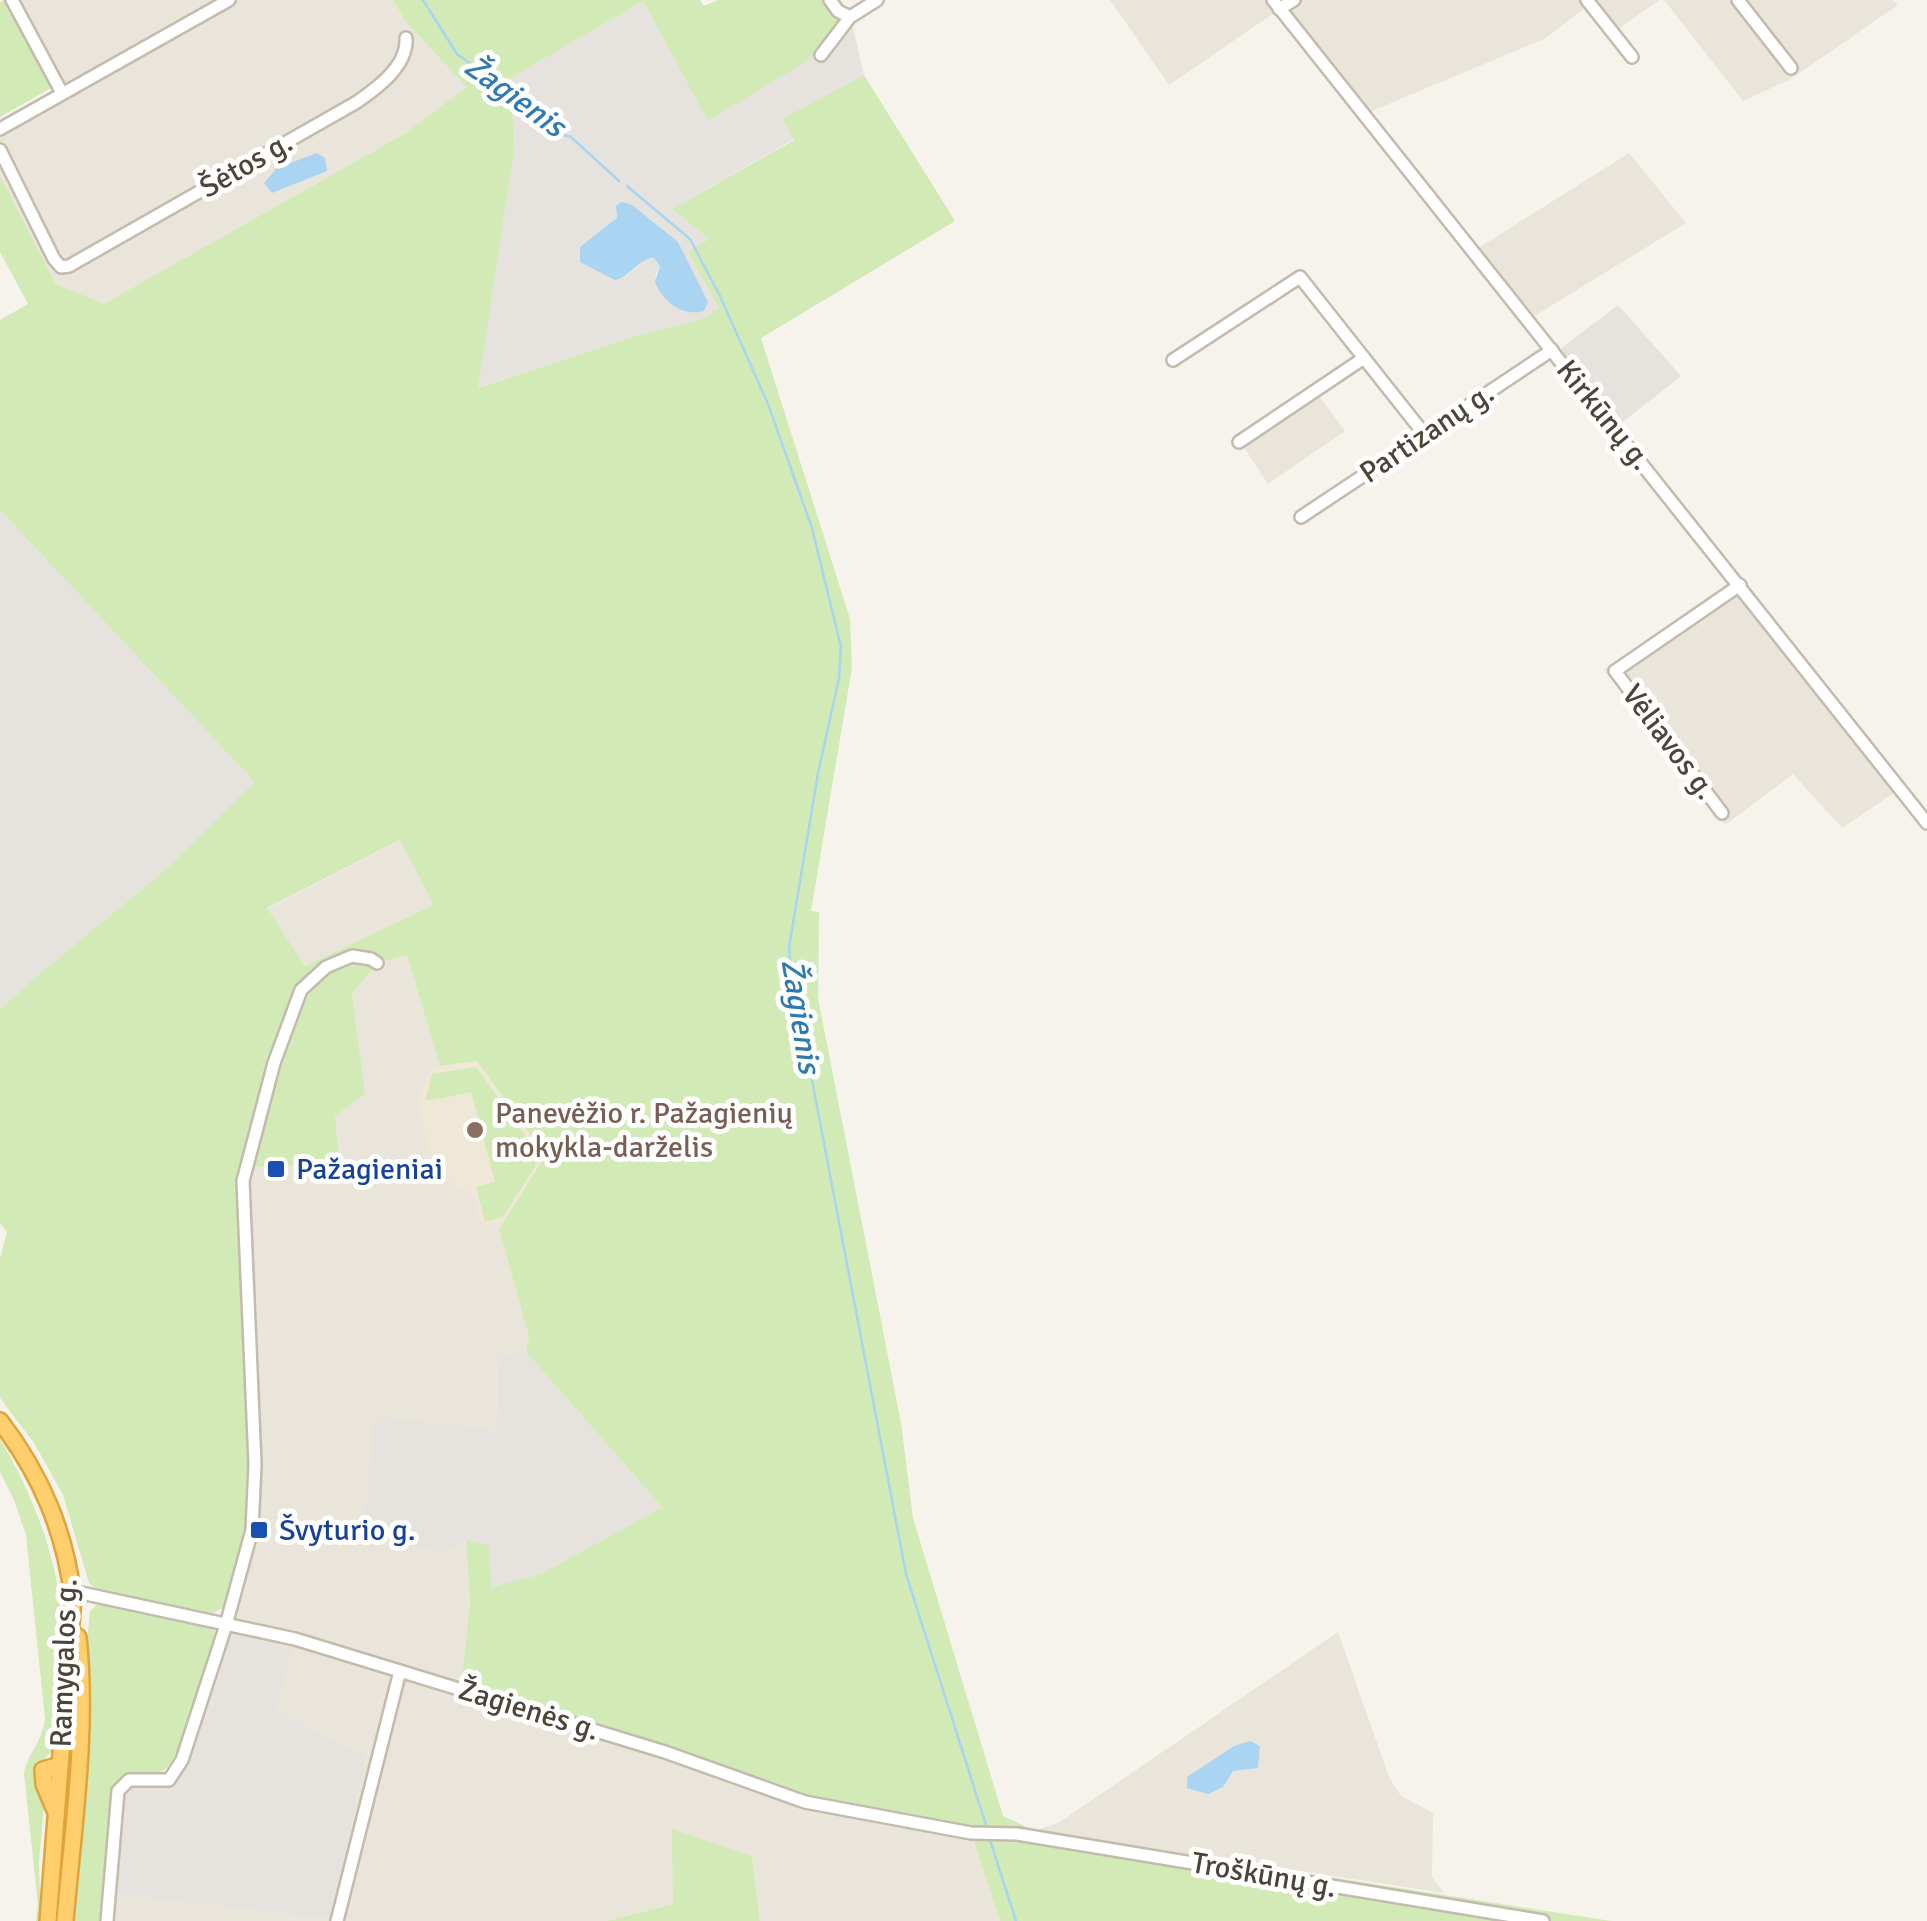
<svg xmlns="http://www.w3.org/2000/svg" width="1927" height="1921" viewBox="0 0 1927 1921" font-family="Signika,sans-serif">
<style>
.residential{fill:#eae5da}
.industrial{fill:#e6e2dd;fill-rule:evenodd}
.education{fill:#efe8d6}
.green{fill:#d2eab5;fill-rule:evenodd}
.water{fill:#a9d4f2}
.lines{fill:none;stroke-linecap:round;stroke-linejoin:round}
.stream{stroke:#a9d4f2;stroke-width:2.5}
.minor-casing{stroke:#c2bbae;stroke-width:16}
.highway-casing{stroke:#e0a43c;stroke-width:20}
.minor{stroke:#fff;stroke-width:11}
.highway{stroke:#ffcf6e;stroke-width:15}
.education-dot{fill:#8d6e63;stroke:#fff;stroke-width:4}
.transit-dot{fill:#1a4fb4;stroke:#fff;stroke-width:4}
.labels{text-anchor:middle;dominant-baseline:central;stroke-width:10;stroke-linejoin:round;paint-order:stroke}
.street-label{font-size:30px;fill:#4b4439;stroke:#fff}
.education-label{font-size:30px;fill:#785e54;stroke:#fff;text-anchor:start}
.transit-label{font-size:30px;fill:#164399;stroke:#fff;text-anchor:start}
.water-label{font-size:32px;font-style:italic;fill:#2e7ab2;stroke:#fff}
</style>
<rect width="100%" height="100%" fill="#f6f3ec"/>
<g class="residential">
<path d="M9 0H393L405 21 468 87 404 134 103 305 56 284 0 176V135L61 100Z"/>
<path d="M1110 0H1659L1610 35 1585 8 1546 38 1367 113 1280 9 1169 85Z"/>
<path d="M1664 0H1893L1898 5 1791 79 1743 101Z"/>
<path d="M1629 153 1686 223 1531 318 1477 249Z"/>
<path d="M1313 388 1345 431 1268 484 1237 437Z"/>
<path d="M1731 581 1895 792 1842 828 1793 774 1725 825 1604 670Z"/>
<path d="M401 840 435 905 305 966 267 909Z"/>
<path d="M407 955 440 1066 545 1157 499 1229 529 1337 526 1352 498 1354 497 1430 375 1417 400 1546 443 1553 466 1540 470 1602 461 1687 971 1833 1000 1921H760L752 1856 673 1830V1904L606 1921H107L110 1894 332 1920 275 1710 226 1625 252 1530 246 1173 256 1167 340 1163 335 1116 353 1006 352 994 377 963Z"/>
<path d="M1338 1632 1389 1777 1401 1796 1433 1813 1432 1877 1444 1893 1035 1831 1060 1822Z"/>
</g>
<g class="industrial">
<path d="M643 1 708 120 819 48 827 35 851 19 864 75 783 119 794 139 672 209 709 239 688 252 719 308 699 320 635 336 477 388 514 150 511 78ZM616 209 704 311 655 276 660 266 654 258 645 259 625 277 611 223 617 218Z"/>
<path d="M1618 305 1681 376 1615 428 1555 353Z"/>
<path d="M0 510 256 782 165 870 32 980 0 1010Z"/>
<path d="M526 1352 662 1507 541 1574 490 1587 466 1540 443 1553 400 1546 364 1525 375 1416 497 1430 498 1354Z"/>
<path d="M226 1625 295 1639 276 1710 365 1756 333 1920 110 1894 121 1786 168 1780Z"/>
</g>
<path class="education" d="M477 1061 545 1157 504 1221 482 1226 475 1197 435 1173 418 1103 428 1072 440 1066Z"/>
<g class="green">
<path d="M4 0H9L53 87 0 117V3Z"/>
<path d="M393 0H700L704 6 718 0H824L841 25 827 35 808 60 708 121 643 1 511 78 514 150 478 388 635 336 699 320 719 308 688 252 709 239 672 209 794 140 782 119 864 75 955 221 761 338 850 619 852 668 811 911 819 912 818 998 901 1423 913 1518 1003 1816 1035 1831 1611 1921H1000L971 1833 794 1796 461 1687 470 1602 466 1540 489 1546 491 1587 541 1574 662 1507 526 1352 529 1337 499 1229 545 1156 477 1061 440 1066 407 955 377 963 352 994 365 1094 335 1116 340 1163 257 1167 245 1173V1264L239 1257C243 1344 259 1456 245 1541 242 1563 232 1585 225 1607L213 1613 97 1590 89 1583 63 1495 34 1443 0 1398V1258L7 1232 0 1223V1010L32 980 165 870 255 782 0 510V320L28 304 0 252V176L56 284 104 304 404 134 467 87 405 21ZM400 840 434 905 305 966 267 908Z"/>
<path d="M476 1067 541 1157 503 1217 485 1222 476 1187 495 1182 471 1092 425 1101 432 1074Z"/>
<path d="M0 1439C38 1503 63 1572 63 1647 63 1681 57 1715 54 1749L34 1770 44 1805 39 1863 41 1921H36L38 1905 24 1773C28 1753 43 1740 45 1719L26 1535 14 1500 0 1472Z"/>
<path d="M100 1602 213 1627 217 1639C208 1663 182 1758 164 1770 142 1784 126 1760 111 1792L100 1921H71L89 1715 86 1654 90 1611Z"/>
<path d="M672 1829 752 1856 760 1921H606L673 1904Z"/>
</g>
<g class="water">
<path d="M317 153 325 158 327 171 272 193 264 183 277 168Z"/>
<path d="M622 202 632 205 678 242 708 302 704 311C683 317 663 302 655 282L660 266 654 258C638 258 631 277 615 280L580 262V247L617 218 616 206Z"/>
<path d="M1250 1741 1260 1746 1258 1768 1233 1771 1223 1787 1208 1794 1187 1788V1777L1234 1746Z"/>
</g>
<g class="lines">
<g class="stream">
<path d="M423 0 457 54 504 87 562 135 571 137 619 181"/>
<path d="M627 186 690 239 720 296 768 404 812 528 841 647 839 678 818 773 789 947 791 970 906 1574 987 1828"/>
<path d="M990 1840 1016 1921"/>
</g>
<g class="minor-casing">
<g id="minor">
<path d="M12 0 62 93"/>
<path d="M830 0 838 11 850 17"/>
<path d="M1273 0 1927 823"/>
<path d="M1587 0 1632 57"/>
<path d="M1738 0 1791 68"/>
<path d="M1279 9 1294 0"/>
<path d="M821 55 850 17 877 0"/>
<path d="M0 129 229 0"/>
<path d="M0 150 54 259 61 267 69 266 357 102C377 88 408 66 406 38"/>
<path d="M1173 360 1300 277 1364 358"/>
<path d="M1239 442 1364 358 1425 435"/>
<path d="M1301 517 1552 350"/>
<path d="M1722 813 1615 671 1740 585"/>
<path d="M72 1591 295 1639 665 1752 805 1802 971 1833 1017 1834 1543 1921"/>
<path d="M107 1921 118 1791 129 1780H169L182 1760 226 1625 252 1530 255 1464 243 1181 274 1063 301 990 326 967 352 956 371 959 377 963"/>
<path d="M337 1921 400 1671"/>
</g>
</g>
<g class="highway-casing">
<g id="highway">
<path d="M0 1421C41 1475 65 1531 73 1598L48 1921"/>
<path d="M55 1810 44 1784 43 1770 60 1765"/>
<path d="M65 1921C73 1828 88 1730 78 1637"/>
</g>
</g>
<use href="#minor" class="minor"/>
<use href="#highway" class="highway"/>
</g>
<circle class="education-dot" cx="475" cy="1130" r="10"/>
<g class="transit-dot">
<rect x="266" y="1159" width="20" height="20" rx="5"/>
<rect x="249" y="1520" width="20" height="20" rx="5"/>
</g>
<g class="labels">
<g class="street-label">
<text transform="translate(246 165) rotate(-30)">Šėtos g.</text>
<text transform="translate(1604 415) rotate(51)">Kirkūnų g.</text>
<text transform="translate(1427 433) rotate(-34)">Partizanų g.</text>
<text transform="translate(1669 742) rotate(53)">Vėliavos g.</text>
<text transform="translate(64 1663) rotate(-88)">Ramygalos g.</text>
<text transform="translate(529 1710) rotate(17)">Žagienės g.</text>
<text transform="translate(1264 1875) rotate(10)">Troškūnų g.</text>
</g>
<g class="education-label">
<text x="495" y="1113">Panevėžio r. Pažagienių<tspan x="495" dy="34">mokykla-darželis</tspan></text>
</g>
<g class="transit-label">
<text x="296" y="1169">Pažagieniai</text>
<text x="279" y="1530">Švyturio g.</text>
</g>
<g class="water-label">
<text transform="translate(515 96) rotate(36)">Žagienis</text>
<text transform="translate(801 1016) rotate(81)">Žagienis</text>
</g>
</g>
</svg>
